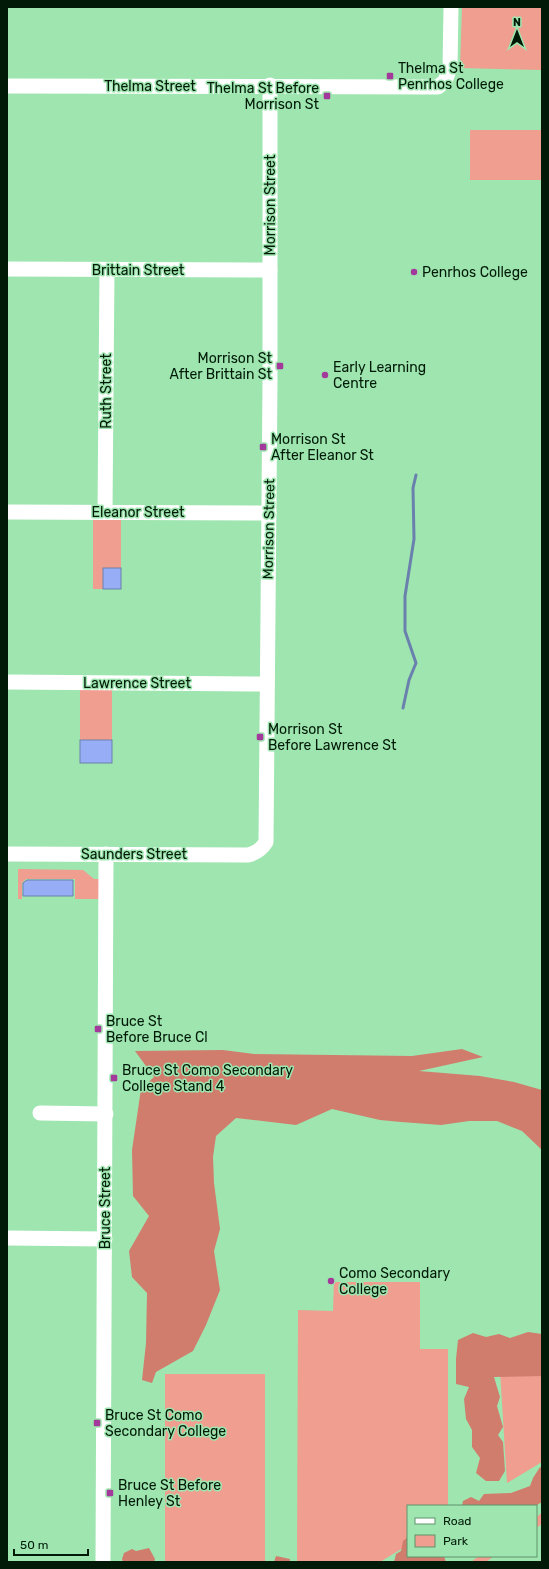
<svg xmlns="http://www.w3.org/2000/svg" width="549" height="1569" viewBox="0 0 549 1569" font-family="Rubik,sans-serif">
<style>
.green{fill:#ef9e8f}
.forest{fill:#d07d6d}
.water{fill:#97adf5;stroke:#6a81ae}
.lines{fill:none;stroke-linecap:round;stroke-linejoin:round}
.stream{stroke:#6a81ae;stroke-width:3}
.minor{stroke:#fff;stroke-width:15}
.poi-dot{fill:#a3399a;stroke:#9ee5af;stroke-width:1.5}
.labels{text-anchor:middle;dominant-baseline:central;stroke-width:3;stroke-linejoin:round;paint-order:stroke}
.poi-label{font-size:14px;fill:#001a07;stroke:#9ee5af;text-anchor:start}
.street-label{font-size:14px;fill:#001a07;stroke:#9ee5af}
</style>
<rect width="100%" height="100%" fill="#9ee5af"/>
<g class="green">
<path d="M462 7H542V70L460 68Z"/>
<rect x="470" y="130" width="72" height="50"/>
<path d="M93 520H121V568H103V589H93Z"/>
<rect x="80" y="690" width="32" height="50"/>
<path d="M18 869 83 870 94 879H99L100 899H75V879H26L22 883V899H18Z"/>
<path d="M334 1282H420V1349H448V1506H408V1545L380 1562H297L298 1310 333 1311Z"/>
<path d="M542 1369V1462L507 1483 500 1371Z"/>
<rect x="165" y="1374" width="100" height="188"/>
<path d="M542 1513V1524L536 1528V1517Z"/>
<path d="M479 1556H494L486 1562H471Z"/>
</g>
<g class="forest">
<path d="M462 1049 483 1057 419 1071 480 1076 514 1082 542 1090V1150L522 1131 497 1121H469L441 1125 401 1122 380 1120 332 1109 296 1125 236 1118 216 1136 213 1157 214 1183 220 1229 214 1251 220 1290 206 1325 193 1351 156 1372 152 1383 142 1380 146 1343 147 1293 132 1277 129 1251 149 1216 133 1196 132 1150 141 1089 154 1077 135 1051 223 1050 254 1054 412 1056Z"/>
<path d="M528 1332 542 1334V1376L494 1377 500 1397 497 1406 503 1427 498 1435 503 1442 505 1471 499 1481H486L476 1473 480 1458 472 1447V1430L466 1419 464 1399 469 1387 456 1384V1359L458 1340 473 1333 486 1337 499 1334 510 1338Z"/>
<path d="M540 1467 542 1468V1502L537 1505 536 1507 462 1506 463 1501 471 1497 479 1501 484 1494 511 1493 530 1486 533 1478Z"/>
<path d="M408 1537V1556H427L428 1557 430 1556H444L446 1562H394L396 1554 401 1551 403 1541Z"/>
<path d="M149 1548 155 1559 154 1562H123L122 1559 124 1553 132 1549 136 1551Z"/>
<path d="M276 1556 290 1559V1562H274Z"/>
</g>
<g class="water">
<rect x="103" y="568" width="18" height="21"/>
<rect x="80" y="740" width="32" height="23"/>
<path d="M27 880H73V896H23V883Z"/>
</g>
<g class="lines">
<path class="stream" d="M403 708 409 680 416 663 405 631V596L414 539 413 488 416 475"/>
<g class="minor">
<path d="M7 86 438 87 445 81 450 68 451 7"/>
<path d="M7 269 270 270"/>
<path d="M7 512 269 513"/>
<path d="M105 512 107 270"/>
<path d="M7 682 267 684"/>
<path d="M7 854 248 855C256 853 261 850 266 842L270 383V85"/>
<path d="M40 1113 106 1114"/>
<path d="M7 1238 105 1239"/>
<path d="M103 1562 106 854"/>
</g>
</g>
<g class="poi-dot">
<rect x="386" y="72" width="8" height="8" rx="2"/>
<rect x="323" y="92" width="8" height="8" rx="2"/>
<circle cx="414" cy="272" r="4"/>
<rect x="276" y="362" width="8" height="8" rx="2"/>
<circle cx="325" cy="375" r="4"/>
<rect x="259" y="443" width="8" height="8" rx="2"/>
<rect x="256" y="733" width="8" height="8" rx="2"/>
<rect x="94" y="1025" width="8" height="8" rx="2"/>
<rect x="110" y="1074" width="8" height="8" rx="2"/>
<circle cx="331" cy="1281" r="4"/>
<rect x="93" y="1419" width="8" height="8" rx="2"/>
<rect x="106" y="1489" width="8" height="8" rx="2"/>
</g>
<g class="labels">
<g class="poi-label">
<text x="398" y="68">Thelma St<tspan x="398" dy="16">Penrhos College</tspan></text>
<text x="319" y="88" text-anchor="end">Thelma St Before<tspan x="319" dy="16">Morrison St</tspan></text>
<text x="422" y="272">Penrhos College</text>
<text x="272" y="358" text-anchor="end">Morrison St<tspan x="272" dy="16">After Brittain St</tspan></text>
<text x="333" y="367">Early Learning<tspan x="333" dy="16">Centre</tspan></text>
<text x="271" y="439">Morrison St<tspan x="271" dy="16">After Eleanor St</tspan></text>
<text x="268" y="729">Morrison St<tspan x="268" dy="16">Before Lawrence St</tspan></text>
<text x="106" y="1021">Bruce St<tspan x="106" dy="16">Before Bruce Cl</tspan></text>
<text x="122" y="1070">Bruce St Como Secondary<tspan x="122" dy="16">College Stand 4</tspan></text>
<text x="339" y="1273">Como Secondary<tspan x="339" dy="16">College</tspan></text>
<text x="105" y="1415">Bruce St Como<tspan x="105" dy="16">Secondary College</tspan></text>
<text x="118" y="1485">Bruce St Before<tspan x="118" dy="16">Henley St</tspan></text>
</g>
<g class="street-label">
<text x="150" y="86">Thelma Street</text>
<text transform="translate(270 205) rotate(-90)">Morrison Street</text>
<text x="138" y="270">Brittain Street</text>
<text transform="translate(106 391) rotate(-90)">Ruth Street</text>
<text x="138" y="512">Eleanor Street</text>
<text transform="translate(269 529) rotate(-89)">Morrison Street</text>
<text x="137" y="683">Lawrence Street</text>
<text x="134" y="854">Saunders Street</text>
<text transform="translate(105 1208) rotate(-90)">Bruce Street</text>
</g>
</g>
<rect width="549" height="1569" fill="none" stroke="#001a07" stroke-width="16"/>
<rect x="407" y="1505" width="130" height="52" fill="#9ee5af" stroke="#5f946c"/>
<rect x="415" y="1518" width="20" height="6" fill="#ffffff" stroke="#5f946c"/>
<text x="443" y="1525" font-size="12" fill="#001a07">Road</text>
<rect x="415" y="1535" width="20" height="12" fill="#ef9e8f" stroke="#5f946c"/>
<text x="443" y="1545" font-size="12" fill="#001a07">Park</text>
<g transform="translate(517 32)" stroke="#9ee5af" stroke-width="3" paint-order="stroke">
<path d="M0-3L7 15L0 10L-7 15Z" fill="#001a07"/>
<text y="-6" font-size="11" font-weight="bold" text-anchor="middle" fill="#001a07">N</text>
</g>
<path d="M14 1549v6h74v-6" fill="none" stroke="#001a07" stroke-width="2"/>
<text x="20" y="1549" font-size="12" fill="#001a07" stroke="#9ee5af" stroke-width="3" paint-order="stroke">50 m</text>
</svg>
